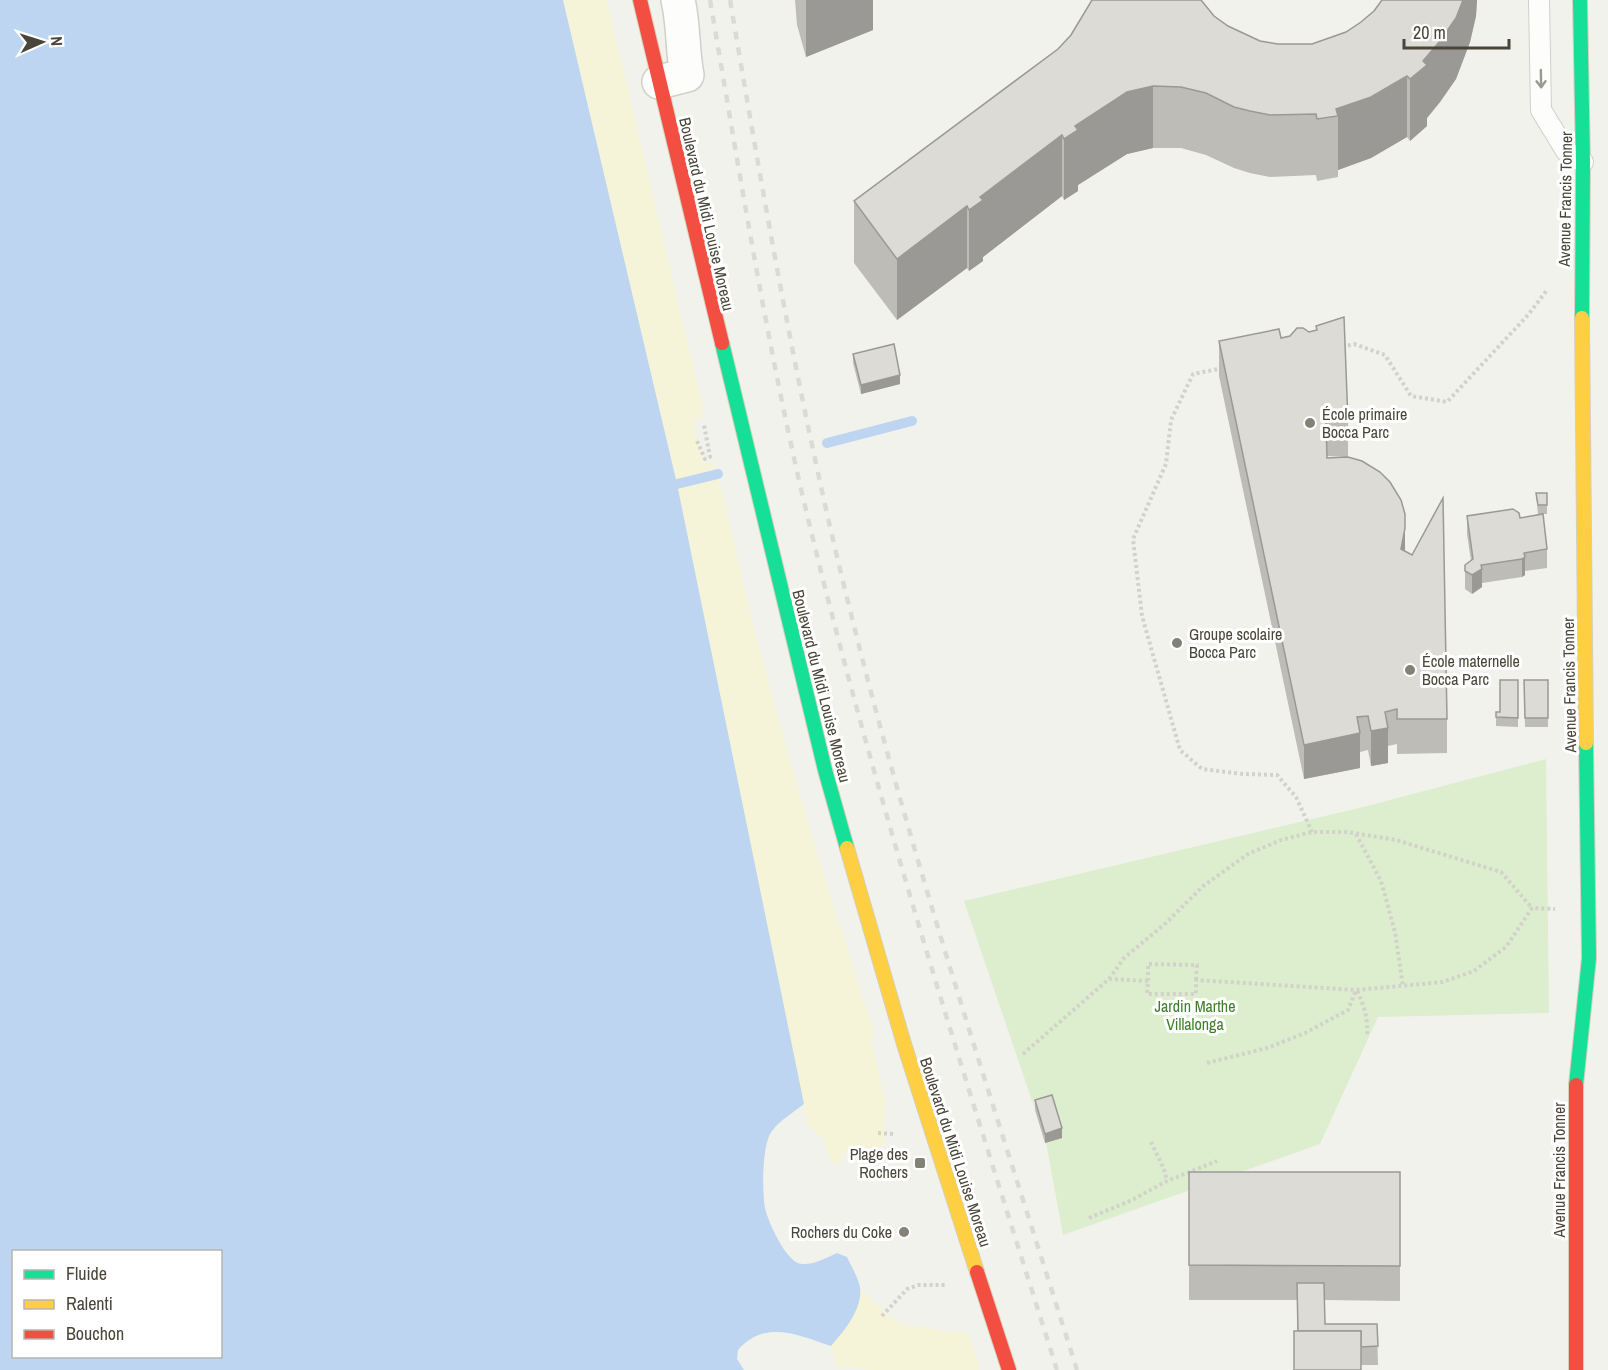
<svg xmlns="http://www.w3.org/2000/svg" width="1608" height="1370" viewBox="0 0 1608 1370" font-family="'Archivo Narrow',sans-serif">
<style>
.green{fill:#dceecd}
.sand{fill:#f6f4d8}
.water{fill:#bdd5f0;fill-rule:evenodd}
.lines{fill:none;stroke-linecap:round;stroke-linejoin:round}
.stream{stroke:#bdd5f0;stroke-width:10}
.lane-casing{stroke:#d0cfca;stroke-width:22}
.street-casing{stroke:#d0cfca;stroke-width:36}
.fast-casing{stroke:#d5d0ba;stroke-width:16}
.slow-casing{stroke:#d5d0ba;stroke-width:16}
.jam-casing{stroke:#d5d0ba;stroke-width:16}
.path{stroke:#d2d2cb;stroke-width:4;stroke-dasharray:3 3;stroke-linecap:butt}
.lane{stroke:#fdfdfc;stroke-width:20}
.street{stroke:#fdfdfc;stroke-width:33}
.fast{stroke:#16e098;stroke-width:14}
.slow{stroke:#ffcf43;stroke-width:14}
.jam{stroke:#f24e42;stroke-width:14}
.rail{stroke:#dadad9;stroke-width:4.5;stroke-dasharray:8 8;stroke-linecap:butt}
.wall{fill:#bdbcb7}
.shaded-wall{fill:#9a9995}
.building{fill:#dcdbd5;stroke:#9a9995;stroke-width:1.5}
.oneway{stroke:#9a9890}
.poi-dot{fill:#848277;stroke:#fff;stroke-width:2}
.labels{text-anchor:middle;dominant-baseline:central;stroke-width:6;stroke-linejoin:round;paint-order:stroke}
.street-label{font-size:16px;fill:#494538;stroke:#fff}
.poi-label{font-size:16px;fill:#494538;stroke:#fff;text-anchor:start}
.park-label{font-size:16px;fill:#3e7d29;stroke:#fff}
</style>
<rect width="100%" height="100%" fill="#f2f2ed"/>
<path class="green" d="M1546 759 1549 1013 1378 1017 1320 1144 1063 1235 1046 1142 964 901 1363 807Z"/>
<g class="sand">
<path d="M563 0H607L705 417 692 421 704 463 714 462C729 513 738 565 751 616 787 758 830 897 875 1035L871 1037 885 1101V1144L867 1154 844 1152 841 1164H835L828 1157C826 1139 823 1137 808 1127L677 484Z"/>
<path d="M860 1288 887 1314 904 1325 969 1334 980 1370H869L853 1367 837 1368 831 1346C848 1326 855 1314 860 1288Z"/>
</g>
<path class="water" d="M0 0H563L677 484 804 1104C794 1112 780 1120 772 1131 762 1143 762 1192 765 1208 768 1222 787 1264 802 1264 814 1265 826 1258 837 1253L847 1257C851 1266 858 1277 860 1287 863 1309 844 1331 831 1346 798 1335 765 1319 738 1350L737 1359 744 1370H0ZM14 1252H220V1356H14Z"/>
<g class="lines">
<g class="stream">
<path d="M827 443 912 421"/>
<path d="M677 484 718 474"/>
</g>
<g class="lane-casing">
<path id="lane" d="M1539 0 1541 110 1566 151 1583 162"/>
</g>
<g class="street-casing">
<path id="street" d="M659 82 687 75C682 50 684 25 678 0"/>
</g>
<g class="fast-casing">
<g id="fast">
<path d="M1580 0 1583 162 1582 318"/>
<path d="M722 343 825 770 847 848"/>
<path d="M1576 1085 1589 958 1586 743"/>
</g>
</g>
<g class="slow-casing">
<g id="slow">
<path d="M1582 318 1586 743"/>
<path d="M847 848 904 1044 977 1272"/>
</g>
</g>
<g class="jam-casing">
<g id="jam">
<path d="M640 0 722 343"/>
<path d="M1576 1085V1370"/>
<path d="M977 1272 1009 1370"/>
</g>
</g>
<g class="path">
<path d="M1342 347 1354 344 1385 355 1411 396 1447 402 1528 315 1547 290"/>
<path d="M1223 368 1193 374 1171 420 1166 464 1133 539 1142 616 1180 750 1202 769 1243 774 1277 775 1296 797 1312 832"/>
<path d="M697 441 705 459 710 457 704 425"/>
<path d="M1356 834 1381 881 1395 932 1403 987"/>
<path d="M1109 979 1124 958 1166 923 1202 887 1248 854 1281 840 1312 832H1347L1396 840 1501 872 1532 908"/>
<path d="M1148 981V964L1197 965 1196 980"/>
<path d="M1357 991C1364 1005 1368 1018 1367 1034"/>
<path d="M1023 1054 1109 979 1148 981 1147 994H1196V980L1356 990 1443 982 1474 971 1506 947 1532 908 1555 909"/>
<path d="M1207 1063 1267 1048 1305 1033 1348 1010 1356 990"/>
<path d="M878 1133 893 1134"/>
<path d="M1151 1142 1164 1169 1167 1181"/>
<path d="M1089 1218 1132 1200 1167 1181 1217 1161"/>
<path d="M882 1316 907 1289 919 1285H947"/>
</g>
<use href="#lane" class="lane"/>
<use href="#street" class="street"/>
<use href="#fast" class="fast"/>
<use href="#slow" class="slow"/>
<use href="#jam" class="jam"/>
<g class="rail">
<path d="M710 0C738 163 764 328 801 489 871 787 965 1078 1057 1370"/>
<path d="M730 0C765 206 800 411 851 614 914 869 998 1119 1077 1370"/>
</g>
</g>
<g class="wall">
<path d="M795 0H873V30L806 57 797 25Z"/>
<path d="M1382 0H1477L1476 16 1470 42 1456 79 1440 102 1427 118V126L1410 141 1407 137 1371 158 1338 170V177L1317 181 1316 175 1270 177 1250 173 1234 168 1206 155 1181 148H1153L1127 154 1078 185V191L1064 200 1062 196 983 257V261L969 271 967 268 897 320 854 263V201L1058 49 1071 35 1091 3 1214 16 1228 26 1260 41 1278 44H1312L1346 32 1361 22 1374 11Z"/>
<path d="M1316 326 1348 422V457L1327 456V458L1405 551 1447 719V753L1397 754V744L1388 746V763L1371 766 1368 750 1360 752V768L1304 779 1219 376V341L1281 338 1316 330Z"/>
<path d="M853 354 900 384 861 394 853 363Z"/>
<path d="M1536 493H1547V514H1543L1547 549V568L1525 571V575L1522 577 1482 583V587L1472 594 1465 589V565L1471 561 1467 534V516L1520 518 1538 515Z"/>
<path d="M1518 680V727L1496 726V712H1500Z"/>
<path d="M1524 680H1548V727H1525Z"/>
<path d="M1035 1100 1062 1138 1045 1143 1035 1110Z"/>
<path d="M1189 1172H1400V1301L1324 1300 1325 1324H1377L1378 1365H1361L1297 1331V1300H1189Z"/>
</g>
<g class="shaded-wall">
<path d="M806 0H873V30L806 57Z"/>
<path d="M1463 0H1477L1476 16 1470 42 1456 79 1440 102 1427 118V126L1410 141V79Z"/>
<path d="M1407 76V137L1371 158 1338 170V116L1336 109Z"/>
<path d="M1153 86V148L1127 154 1078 185V191L1064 200V139L1075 126 1127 92Z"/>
<path d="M1062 135V196L983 257V261L969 271V210L980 197Z"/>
<path d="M967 206V268L897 320V259Z"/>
<path d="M900 375V384L861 394V385Z"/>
<path d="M1405 528V563L1401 549Z"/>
<path d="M1525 557V575L1522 577V559Z"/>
<path d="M1482 569V587L1472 594V575Z"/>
<path d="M1388 728V763L1371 766V731Z"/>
<path d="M1360 733V768L1304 779V745Z"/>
<path d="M1062 1128V1138L1045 1143V1134Z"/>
</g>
<g class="building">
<path d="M1092 0H1201L1214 16 1228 26 1260 41 1278 44H1312L1346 32 1361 22 1374 11 1382 0H1463L1456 18 1440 41 1423 61 1427 65 1410 79 1407 76 1371 97 1336 109 1338 116 1317 119 1316 114 1270 115 1250 111 1234 107 1206 93 1181 87 1153 86 1127 92 1075 126 1078 130 1064 139 1062 135 980 197 983 200 969 210 967 206 897 259 854 201 1058 49 1071 35Z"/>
<path d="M1344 317 1348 422 1326 421 1327 458 1348 457 1362 461 1380 472 1390 482 1401 500 1405 514V528L1401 549 1412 555 1443 498 1447 719H1397V709L1385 712 1388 728 1371 731 1368 716 1357 717 1360 733 1304 745 1219 341 1279 329 1281 338 1290 336 1297 328H1303L1309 332 1317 330 1316 326Z"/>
<path d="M894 344 900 375 861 385 853 354Z"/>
<path d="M1536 493H1547V505H1538Z"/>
<path d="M1513 509 1519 513 1520 518 1543 514 1547 549 1524 553 1525 557 1522 559 1481 565 1482 569 1472 575 1465 571V565L1473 559 1467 516Z"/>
<path d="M1500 680H1518V718L1496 717V712H1500Z"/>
<path d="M1524 680H1548V718H1525Z"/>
<path d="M1052 1095 1062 1128 1045 1134 1035 1100Z"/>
<path d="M1189 1172H1400V1266L1189 1265Z"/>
<path d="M1297 1283H1324L1325 1324H1377L1378 1346 1361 1347V1331H1298Z"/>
<rect x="1294" y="1331" width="67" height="39"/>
</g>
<defs><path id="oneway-shaft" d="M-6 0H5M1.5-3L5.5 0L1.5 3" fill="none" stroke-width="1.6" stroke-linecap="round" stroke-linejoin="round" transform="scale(1.5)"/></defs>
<use class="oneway" href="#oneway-shaft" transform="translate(1541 79) rotate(89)"/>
<g class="poi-dot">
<circle cx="1310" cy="423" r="6"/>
<circle cx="1177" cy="643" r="6"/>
<circle cx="1410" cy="670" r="6"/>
<rect x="914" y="1157" width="12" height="12" rx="3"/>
<circle cx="904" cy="1232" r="6"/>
</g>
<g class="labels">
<g class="street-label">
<text transform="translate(1565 199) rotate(-89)">Avenue Francis Tonner</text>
<text transform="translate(707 214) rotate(77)">Boulevard du Midi Louise Moreau</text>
<text transform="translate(1569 685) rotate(-91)">Avenue Francis Tonner</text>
<text transform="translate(822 686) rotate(76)">Boulevard du Midi Louise Moreau</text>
<text transform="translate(956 1152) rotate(72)">Boulevard du Midi Louise Moreau</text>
<text transform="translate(1559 1170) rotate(-90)">Avenue Francis Tonner</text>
</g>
<g class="poi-label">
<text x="1322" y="414">École primaire<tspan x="1322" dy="18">Bocca Parc</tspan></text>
<text x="1189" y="634">Groupe scolaire<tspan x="1189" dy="18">Bocca Parc</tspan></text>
<text x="1422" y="661">École maternelle<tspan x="1422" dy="18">Bocca Parc</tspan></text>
<text x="908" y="1154" text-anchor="end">Plage des<tspan x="908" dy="18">Rochers</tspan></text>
<text x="892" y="1232" text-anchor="end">Rochers du Coke</text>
</g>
<g class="park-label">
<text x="1195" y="1006">Jardin Marthe<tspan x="1195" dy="18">Villalonga</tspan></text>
</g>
</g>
<rect x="12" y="1250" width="210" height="108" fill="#ffffff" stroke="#b6b5af" stroke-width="1.5"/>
<rect x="24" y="1270" width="30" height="9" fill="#16e098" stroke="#b6b5af" stroke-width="1.5"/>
<text x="66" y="1280" font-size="18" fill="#494538">Fluide</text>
<rect x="24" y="1300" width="30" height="9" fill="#ffcf43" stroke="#b6b5af" stroke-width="1.5"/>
<text x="66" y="1310" font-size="18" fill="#494538">Ralenti</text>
<rect x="24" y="1330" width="30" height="9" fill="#f24e42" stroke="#b6b5af" stroke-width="1.5"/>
<text x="66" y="1340" font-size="18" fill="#494538">Bouchon</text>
<g transform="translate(42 42) rotate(87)" stroke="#ffffff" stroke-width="4.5" paint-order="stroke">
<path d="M0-4.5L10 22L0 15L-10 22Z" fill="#494538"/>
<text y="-9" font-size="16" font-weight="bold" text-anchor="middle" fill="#494538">N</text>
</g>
<path d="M1404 39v9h105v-9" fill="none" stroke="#494538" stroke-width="3"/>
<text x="1413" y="39" font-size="18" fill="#494538" stroke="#ffffff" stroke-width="4.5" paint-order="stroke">20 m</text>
</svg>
